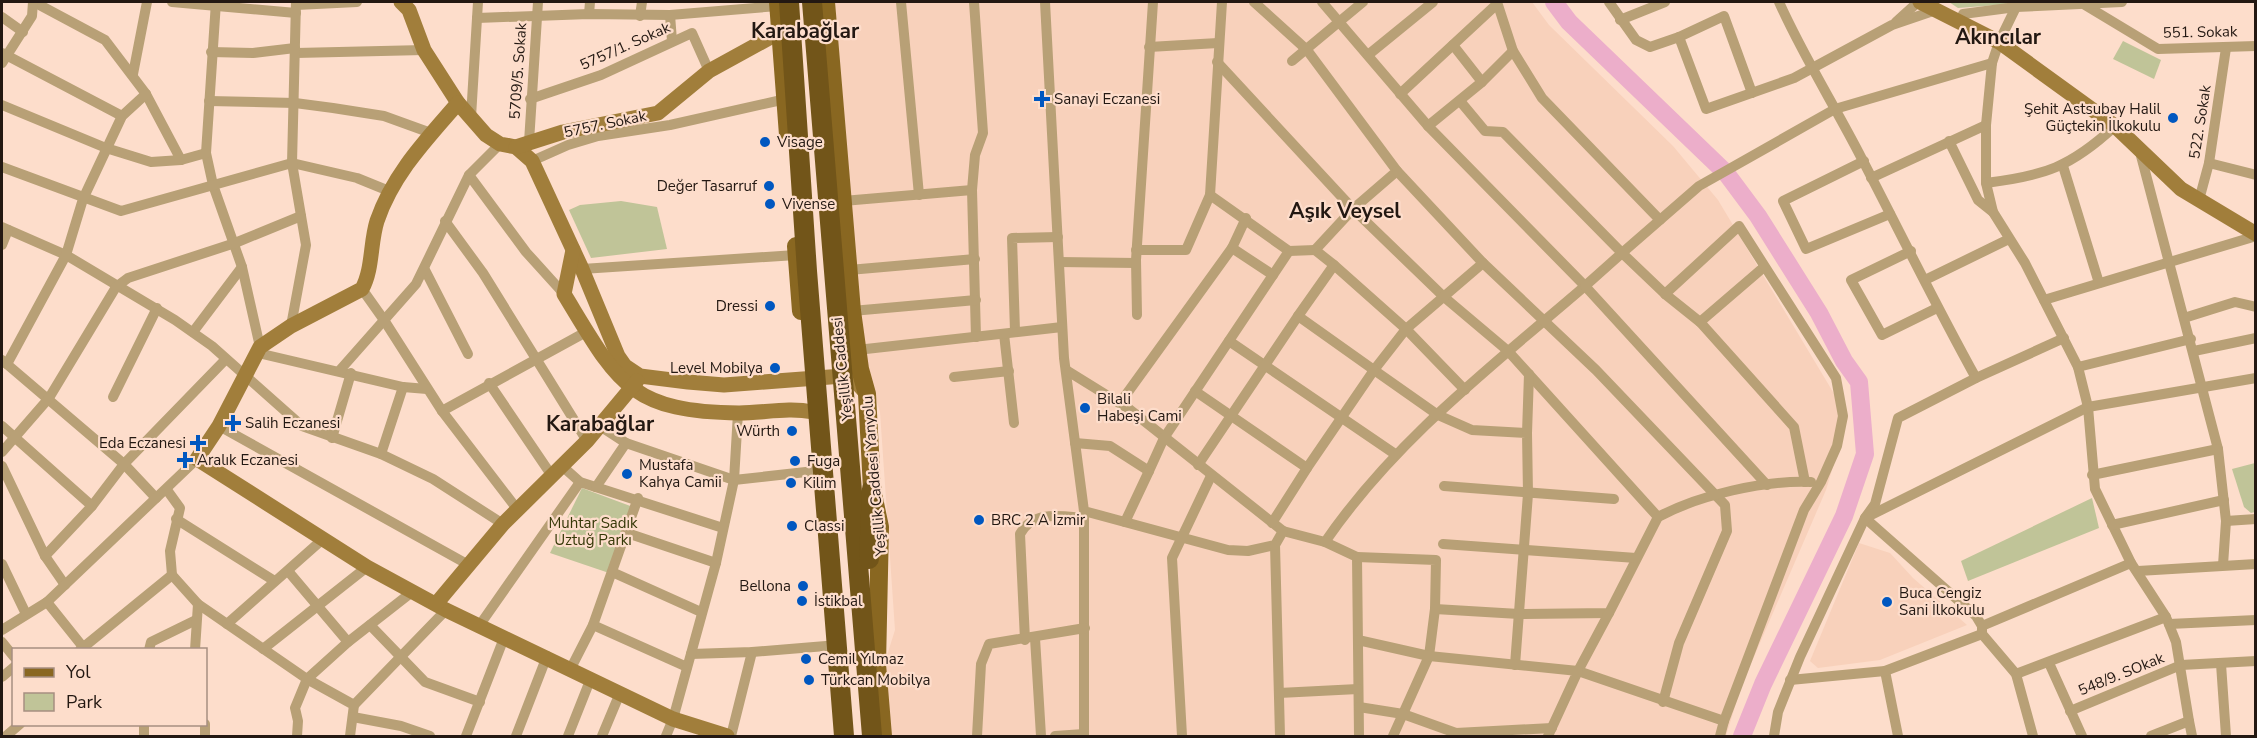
<svg xmlns="http://www.w3.org/2000/svg" width="2257" height="738" viewBox="0 0 2257 738" font-family="'Nunito Sans',sans-serif">
<style>
.built{fill:#f8d1bb}
.green{fill:#c0c498}
.lines{fill:none;stroke-linecap:round;stroke-linejoin:round}
.river{stroke:#ecaeca;stroke-width:18}
.street{stroke:#b8a076;stroke-width:10}
.secondary{stroke:#a17e3b;stroke-width:15}
.primary{stroke:#896721;stroke-width:18}
.highway{stroke:#725519;stroke-width:20}
.poi-dot{fill:#0057c0;stroke:#fdddcb;stroke-width:2}
.labels{text-anchor:middle;dominant-baseline:central;stroke-width:4.5;stroke-linejoin:round;paint-order:stroke}
.street-label{font-size:15px;fill:#231812;stroke:#fdddcb}
.poi-label{font-size:15px;fill:#231812;stroke:#fdddcb;text-anchor:start}
.park-label{font-size:15px;fill:#353807;stroke:#fdddcb}
.district-label{font-size:21px;font-weight:bold;fill:#231812;stroke:#fdddcb}
</style>
<rect width="100%" height="100%" fill="#fdddcb"/>
<g class="built">
<path d="M835 2H1532L1549 25 1673 146 1718 200 1848 417 1826 490 1741 687 1726 736H890L884 665 895 630 880 412 863 357Z"/>
<path d="M1859 543 1890 553 1913 578 1967 625 1880 660 1818 668 1810 661Z"/>
</g>
<g class="green">
<path d="M1949 2H2011V4L1958 8Z"/>
<path d="M2123 41 2161 60 2154 79 2113 59Z"/>
<path d="M621 201 657 207 667 249 591 258 569 210 580 205Z"/>
<path d="M2255 463V512L2251 513 2244 507 2232 469Z"/>
<path d="M582 488 633 507 609 573 550 553Z"/>
<path d="M2092 498 2099 528 1968 581 1961 561Z"/>
</g>
<g class="lines">
<path class="river" d="M1554 2 1569 22 1726 173 1758 216 1819 313 1844 361 1859 382 1865 454 1844 516 1763 684 1742 736"/>
<g class="street">
<path d="M34 2 105 40 146 94 181 160"/>
<path d="M172 2 296 13"/>
<path d="M216 2 206 153 213 185 242 267 260 347"/>
<path d="M901 2 919 195"/>
<path d="M974 2 983 133 975 155 972 190 976 337"/>
<path d="M1045 2 1064 358 1084 511 1228 550 1248 551 1275 545 1283 531 1325 542C1395 440 1492 366 1585 286L1428 126 1322 2"/>
<path d="M1254 2 1307 50 1397 171 1353 209 1315 250 1334 265"/>
<path d="M1497 2 1513 51 1542 98 1660 220"/>
<path d="M1609 2 1636 40 1650 47 1679 37 1724 16 1752 93"/>
<path d="M1779 2C1803 56 1835 106 1862 159 1900 232 1936 306 1976 378"/>
<path d="M2016 2V7L1999 42 1992 63 1986 125V183L1993 212 2025 263 2078 367 2088 407 2095 489 2131 563 2166 617 2176 642 2189 721"/>
<path d="M2085 2V5L2158 49 2256 46"/>
<path d="M296 5 357 2"/>
<path d="M589 14 590 2"/>
<path d="M1963 14 2016 7 2122 2"/>
<path d="M670 15 672 41"/>
<path d="M640 16 642 2"/>
<path d="M2 17 23 32"/>
<path d="M477 18 589 14 670 15 778 6"/>
<path d="M1620 20 1665 2"/>
<path d="M1896 22 1918 2"/>
<path d="M1679 37 1706 109 1794 78 1892 25 1936 10"/>
<path d="M1453 45 1482 82"/>
<path d="M1149 47 1218 43"/>
<path d="M211 52 253 53 295 48"/>
<path d="M2 53 122 116"/>
<path d="M296 53 424 50"/>
<path d="M1368 55 1433 2"/>
<path d="M1292 61 1363 2"/>
<path d="M1217 62 1353 209 1444 297 1508 351 1658 517 1609 613 1519 614 1435 609"/>
<path d="M2 63 32 16 33 2"/>
<path d="M133 74 147 2"/>
<path d="M1400 94 1497 4"/>
<path d="M530 99 601 75 692 33 709 71"/>
<path d="M209 101 295 103 333 108 384 116 431 133"/>
<path d="M1460 101 1485 131 1503 132 1622 253 1585 286 1767 485"/>
<path d="M2 105 106 148 151 162 181 160 206 153"/>
<path d="M471 117 478 2"/>
<path d="M1428 126 1482 82 1513 51"/>
<path d="M1949 141 1978 200 1993 212"/>
<path d="M529 142 538 2"/>
<path d="M2140 152 2218 449 2226 521 2223 565"/>
<path d="M532 161 568 145 598 136 670 125 786 99"/>
<path d="M1864 161 1783 201 1806 249 1890 214"/>
<path d="M2209 163 2256 175"/>
<path d="M2063 166 2099 283"/>
<path d="M2 167 121 211 292 163 357 178 389 191"/>
<path d="M1397 171 1483 263 1596 370 1725 505 1727 531 1679 643 1663 702"/>
<path d="M469 175 526 252 564 294"/>
<path d="M1871 178 1986 125"/>
<path d="M1986 183C2044 176 2071 167 2115 126"/>
<path d="M1210 195 1289 251 1315 250"/>
<path d="M2199 200 2209 163 2226 48"/>
<path d="M843 201 972 190"/>
<path d="M445 221 483 273 587 441"/>
<path d="M2 227 66 255 175 320 212 346 302 426 381 454 433 479 503 524"/>
<path d="M2 245 8 230"/>
<path d="M1232 248 1273 275"/>
<path d="M1136 250H1186L1210 195 1222 2"/>
<path d="M1911 251 1851 280 1882 335 1937 308"/>
<path d="M1059 262 1136 263"/>
<path d="M1483 263 1406 329 1374 370 1438 415 1472 430 1527 433 1528 494 1515 665"/>
<path d="M582 269 796 255"/>
<path d="M425 270 468 354"/>
<path d="M849 270 975 259"/>
<path d="M1925 280 2009 239"/>
<path d="M362 289 384 320 442 411 517 509"/>
<path d="M2044 300 2256 236"/>
<path d="M852 311 976 300"/>
<path d="M1137 315 1136 260 1153 2"/>
<path d="M1298 316 1334 265 1406 329 1465 390"/>
<path d="M2184 318 2235 302 2256 307"/>
<path d="M1700 322 1764 267"/>
<path d="M291 326 306 245 292 163 296 2"/>
<path d="M1015 331 1012 238 1058 237"/>
<path d="M193 332 242 267"/>
<path d="M1004 334 1014 423"/>
<path d="M1229 341 1395 454"/>
<path d="M857 350 1062 327"/>
<path d="M2194 351 2256 338"/>
<path d="M258 353 403 387 427 389"/>
<path d="M2 360 124 464 156 498"/>
<path d="M7 364 66 255 83 199 122 116 146 94"/>
<path d="M2078 367 2191 339"/>
<path d="M340 370 416 284 469 175 500 144"/>
<path d="M1066 370 1129 409 1283 531"/>
<path d="M954 377 1009 371"/>
<path d="M489 383 552 476"/>
<path d="M1195 391 1307 468 1272 523"/>
<path d="M113 397 157 308"/>
<path d="M1120 403 1232 248 1246 218"/>
<path d="M442 411 586 332"/>
<path d="M2 426 92 506"/>
<path d="M219 426 467 564"/>
<path d="M600 426 626 443 734 480 824 470"/>
<path d="M1527 433 1529 374"/>
<path d="M332 438 351 373"/>
<path d="M1075 443 1110 446 1149 471 1164 438 1289 251"/>
<path d="M2 452 49 398 116 287 128 278 235 243 301 216"/>
<path d="M381 454 403 387"/>
<path d="M1198 465 1298 316 1374 370 1307 468"/>
<path d="M2 466 45 556 65 585"/>
<path d="M562 466 580 482 723 528"/>
<path d="M2092 475 2218 449"/>
<path d="M1805 482 1794 427 1700 322 1665 294 1622 253 1699 186 1835 109 1992 63"/>
<path d="M1444 486 1614 499"/>
<path d="M596 487 626 443"/>
<path d="M167 490 180 508 170 551 172 575 198 604 307 679 354 705 350 736"/>
<path d="M1084 511V736"/>
<path d="M1658 517C1699 495 1764 480 1811 482"/>
<path d="M176 519 273 580"/>
<path d="M2226 521 2256 519"/>
<path d="M1125 522 1149 471"/>
<path d="M2112 525 2224 500"/>
<path d="M627 533 716 563"/>
<path d="M1325 542 1357 557 1359 736"/>
<path d="M1443 544 1636 558"/>
<path d="M1275 545 1280 736"/>
<path d="M45 556 92 506 124 464 225 360"/>
<path d="M1357 557 1436 560 1435 609 1429 656 1393 736"/>
<path d="M2 564 26 614"/>
<path d="M288 571 348 642"/>
<path d="M2138 571 2256 564"/>
<path d="M612 572 701 612"/>
<path d="M47 602 83 647"/>
<path d="M1609 613 1578 671 1724 721 1804 510 1821 482 1837 446 1843 416 1836 378 1739 226 1665 294"/>
<path d="M227 624 323 539"/>
<path d="M2169 624 2256 620"/>
<path d="M370 625 425 682 480 702"/>
<path d="M593 625 687 667"/>
<path d="M479 626 580 482"/>
<path d="M1982 626 1976 616 1865 518 1875 504 1898 418 1976 378 2064 338"/>
<path d="M2 630 47 602 197 459"/>
<path d="M1982 634 2016 674 2033 736"/>
<path d="M1035 638 1041 736"/>
<path d="M1025 640 1020 534C1033 510 1060 516 1084 518"/>
<path d="M1358 640 1429 656 1578 671 1548 736"/>
<path d="M2 642 14 657"/>
<path d="M263 649 367 567"/>
<path d="M80 650 172 575"/>
<path d="M149 650 151 642 196 620"/>
<path d="M195 650 198 604"/>
<path d="M691 654 752 652 838 645"/>
<path d="M2049 663 2082 736"/>
<path d="M2221 664 2226 736"/>
<path d="M571 668 593 625 638 498"/>
<path d="M1885 671 1898 736"/>
<path d="M2016 674 2166 617"/>
<path d="M2 677 14 667"/>
<path d="M1790 680 1885 671 1982 634V626L2131 563"/>
<path d="M1279 693 1358 689"/>
<path d="M354 705 446 610"/>
<path d="M1359 707 1403 714 1456 733 1552 728"/>
<path d="M2070 711 2181 665 2256 661"/>
<path d="M353 717 401 726 430 736"/>
<path d="M144 724V736"/>
<path d="M205 724V736"/>
<path d="M6 736 20 724"/>
<path d="M297 736 298 721 295 708 307 679 348 642 412 592"/>
<path d="M466 736 504 638"/>
<path d="M516 736 547 656"/>
<path d="M568 736 591 678"/>
<path d="M602 736 620 693"/>
<path d="M666 736 673 719 716 563 734 480 738 413"/>
<path d="M731 736 752 652"/>
<path d="M977 736 981 664 989 644 1085 628"/>
<path d="M1055 736 1084 734"/>
<path d="M1182 736 1172 558 1211 476"/>
<path d="M1720 736 1724 721"/>
<path d="M1774 736 1778 712 1800 657 1865 518 2088 407 2256 378"/>
<path d="M2151 736 2189 721 2192 736"/>
</g>
<g class="secondary">
<path d="M401 2 409 10 424 50 458 103 486 135 500 144 516 147 532 161 582 269 618 356 625 366 640 376 688 382 724 385 843 376 857 383 867 394"/>
<path d="M1920 2 1999 42 2115 126 2181 189 2256 234"/>
<path d="M458 103C426 140 393 174 377 221 370 243 373 269 362 289L291 326 260 347 219 426 197 459 367 567 446 610 673 719 727 736"/>
<path d="M516 147 563 132 658 113 709 71 780 32"/>
<path d="M573 250 564 294C617 381 628 412 739 413 764 413 788 407 813 412"/>
<path d="M436 604 503 524 587 441 637 381"/>
</g>
<g class="primary">
<path d="M778 2 788 135"/>
<path d="M826 2 852 311 860 369 867 394 872 489 880 527 877 664 883 736"/>
<path d="M796 246 801 311"/>
</g>
<g class="highway">
<path d="M789 2 807 271 844 736"/>
<path d="M812 2 872 736"/>
<path d="M869 559 872 489"/>
</g>
</g>
<g class="poi-dot">
<path d="M1039 90h6v6h6v6h-6v6h-6v-6h-6v-6h6z"/>
<circle cx="2173" cy="118" r="6"/>
<circle cx="765" cy="142" r="6"/>
<circle cx="769" cy="186" r="6"/>
<circle cx="770" cy="204" r="6"/>
<circle cx="770" cy="306" r="6"/>
<circle cx="775" cy="368" r="6"/>
<circle cx="1085" cy="408" r="6"/>
<path d="M230 414h6v6h6v6h-6v6h-6v-6h-6v-6h6z"/>
<circle cx="792" cy="431" r="6"/>
<path d="M195 434h6v6h6v6h-6v6h-6v-6h-6v-6h6z"/>
<path d="M182 451h6v6h6v6h-6v6h-6v-6h-6v-6h6z"/>
<circle cx="795" cy="461" r="6"/>
<circle cx="627" cy="474" r="6"/>
<circle cx="791" cy="483" r="6"/>
<circle cx="979" cy="520" r="6"/>
<circle cx="792" cy="526" r="6"/>
<circle cx="803" cy="586" r="6"/>
<circle cx="802" cy="601" r="6"/>
<circle cx="1887" cy="602" r="6"/>
<circle cx="806" cy="659" r="6"/>
<circle cx="809" cy="680" r="6"/>
</g>
<g class="labels">
<g class="street-label">
<text transform="translate(2200 32) rotate(-1)">551. Sokak</text>
<text transform="translate(625 46) rotate(-24)">5757/1. Sokak</text>
<text transform="translate(518 71) rotate(-86)">5709/5. Sokak</text>
<text transform="translate(2200 122) rotate(-81)">522. Sokak</text>
<text transform="translate(605 124) rotate(-12)">5757. Sokak</text>
<text transform="translate(842 369) rotate(-96)">Yeşillik Caddesi</text>
<text transform="translate(874 476) rotate(-95)">Yeşillik Caddesi Yanyolu</text>
<text transform="translate(2121 674) rotate(-22)">548/9. SOkak</text>
</g>
<g class="poi-label">
<text x="1054" y="99">Sanayi Eczanesi</text>
<text x="2161" y="109" text-anchor="end">Şehit Astsubay Halil<tspan x="2161" dy="17">Güçtekin İlkokulu</tspan></text>
<text x="777" y="142">Visage</text>
<text x="757" y="186" text-anchor="end">Değer Tasarruf</text>
<text x="782" y="204">Vivense</text>
<text x="758" y="306" text-anchor="end">Dressi</text>
<text x="763" y="368" text-anchor="end">Level Mobilya</text>
<text x="1097" y="399">Bilali<tspan x="1097" dy="17">Habeşi Cami</tspan></text>
<text x="245" y="423">Salih Eczanesi</text>
<text x="780" y="431" text-anchor="end">Würth</text>
<text x="186" y="443" text-anchor="end">Eda Eczanesi</text>
<text x="197" y="460">Aralık Eczanesi</text>
<text x="807" y="461">Fuga</text>
<text x="639" y="465">Mustafa<tspan x="639" dy="17">Kahya Camii</tspan></text>
<text x="803" y="483">Kilim</text>
<text x="991" y="520">BRC 2 A İzmir</text>
<text x="804" y="526">Classi</text>
<text x="791" y="586" text-anchor="end">Bellona</text>
<text x="1899" y="593">Buca Cengiz<tspan x="1899" dy="17">Sani İlkokulu</tspan></text>
<text x="814" y="601">İstikbal</text>
<text x="818" y="659">Cemil Yılmaz</text>
<text x="821" y="680">Türkcan Mobilya</text>
</g>
<g class="park-label">
<text x="593" y="523">Muhtar Sadık<tspan x="593" dy="17">Uztuğ Parkı</tspan></text>
</g>
<g class="district-label">
<text x="805" y="31">Karabağlar</text>
<text x="1998" y="37">Akıncılar</text>
<text x="1345" y="211">Aşık Veysel</text>
<text x="600" y="424">Karabağlar</text>
</g>
</g>
<rect width="2257" height="738" fill="none" stroke="#231812" stroke-width="6"/>
<rect x="12" y="648" width="195" height="78" fill="#fdddcb" stroke="#a68e81" stroke-width="1.5"/>
<rect x="24" y="668" width="30" height="9" fill="#896721" stroke="#a68e81" stroke-width="1.5"/>
<text x="66" y="678" font-size="18" fill="#231812">Yol</text>
<rect x="24" y="693" width="30" height="18" fill="#c0c498" stroke="#a68e81" stroke-width="1.5"/>
<text x="66" y="708" font-size="18" fill="#231812">Park</text>
</svg>
